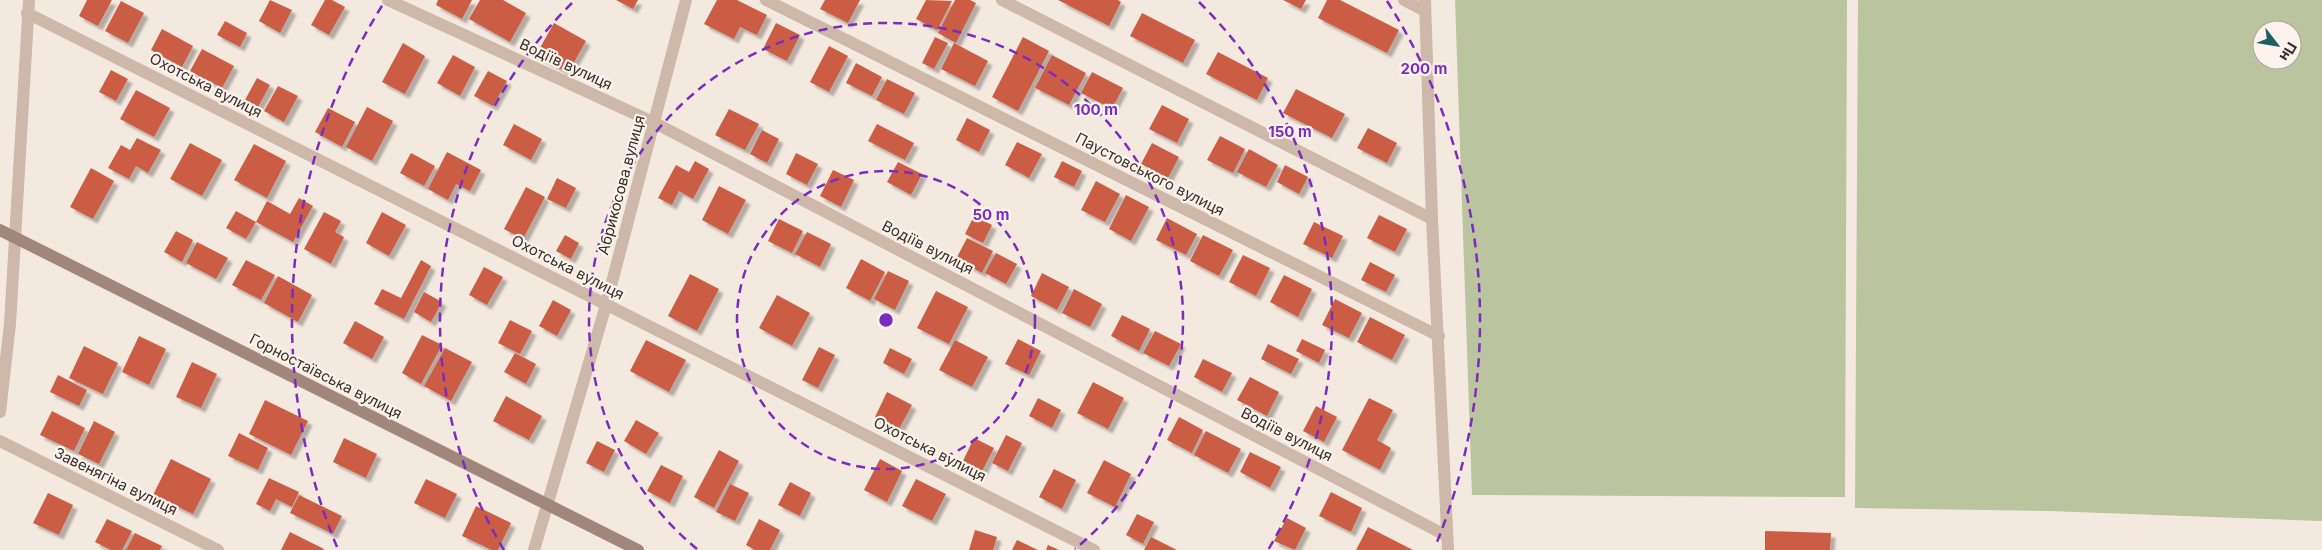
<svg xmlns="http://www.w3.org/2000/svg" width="2322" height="550" viewBox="0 0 2322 550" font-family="Inter,sans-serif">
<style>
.green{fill:#bac49e;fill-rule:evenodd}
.building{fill:#cc5d45;filter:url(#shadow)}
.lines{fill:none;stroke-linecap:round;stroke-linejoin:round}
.street{stroke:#cdb8aa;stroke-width:12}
.secondary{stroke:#a1867b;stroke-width:12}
.ring{fill:none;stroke:#7b2cbf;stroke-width:2.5;stroke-dasharray:9 6}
.labels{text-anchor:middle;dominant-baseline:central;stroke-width:4.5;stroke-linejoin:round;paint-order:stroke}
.street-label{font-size:15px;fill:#3a2e2a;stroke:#fbf3ec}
.centre{fill:#7b2cbf;stroke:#fbf3ec;stroke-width:2.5}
.ring-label{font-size:15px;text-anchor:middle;font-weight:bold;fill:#7b2cbf;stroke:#fbf3ec;stroke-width:4.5;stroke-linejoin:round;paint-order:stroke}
</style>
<defs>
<filter id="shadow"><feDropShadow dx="4.5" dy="4.5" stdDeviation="1" flood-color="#0004"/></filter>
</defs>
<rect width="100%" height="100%" fill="#f4e9df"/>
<g class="green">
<path d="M1455 0H1847L1845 497 1472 495Z"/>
<path d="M1858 0H2322V521L2048 511 1855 508ZM2262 30H2292V60H2262Z"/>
</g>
<g class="building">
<path d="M87 0H112L98 26 79 16Z"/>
<path d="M270 0 292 10 280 33 259 21Z"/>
<path d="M325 0H332L345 7 329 35 311 25Z"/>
<path d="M438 0H472L462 19 436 5Z"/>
<path d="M480 0H503L526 13 510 42 469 19Z"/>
<path d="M616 0H638L633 9Z"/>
<path d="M717 0H737L767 15 757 35 740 27 734 39 704 24Z"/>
<path d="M825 0H860L848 23 820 9Z"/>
<path d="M926 0 952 1 937 30 916 19Z"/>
<path d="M955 0H970L976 3 956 43 938 33Z"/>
<path d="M1058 0H1118L1121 2 1109 26Z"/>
<path d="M1283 0H1306L1301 9Z"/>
<path d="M1327 0H1340L1399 30 1387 53 1318 18Z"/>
<path d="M121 1 144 13 128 43 105 31Z"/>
<path d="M1142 13 1195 40 1183 63 1130 36Z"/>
<path d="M225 21 247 33 240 47 217 35Z"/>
<path d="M554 23 586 41 568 73 536 55Z"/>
<path d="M776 23 800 35 787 61 763 49Z"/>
<path d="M162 29 193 46 182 67 151 50Z"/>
<path d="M935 37 948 43 934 69 922 63Z"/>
<path d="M1023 37 1049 51 1018 111 992 97Z"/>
<path d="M403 43 425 56 405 94 382 82Z"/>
<path d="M954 43 988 61 975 86 941 69Z"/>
<path d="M829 46 848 56 829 92 810 82Z"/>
<path d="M202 49 234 66 222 88 190 71Z"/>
<path d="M1218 52 1268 78 1257 100 1206 74Z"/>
<path d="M453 55 475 67 460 96 437 83Z"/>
<path d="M1052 55 1086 73 1069 105 1035 88Z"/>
<path d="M856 63 882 77 872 96 846 83Z"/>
<path d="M111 70 128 79 116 101 99 92Z"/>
<path d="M488 71 507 81 493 106 474 96Z"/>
<path d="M1092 72 1123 88 1112 109 1081 93Z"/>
<path d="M257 78 270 85 258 107 245 100Z"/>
<path d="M887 79 915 93 904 114 876 100Z"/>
<path d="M278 86 298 96 284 122 264 111Z"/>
<path d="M1296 89 1345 114 1332 138 1283 113Z"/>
<path d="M136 90 170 108 154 137 120 119Z"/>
<path d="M1162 105 1189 119 1177 143 1149 129Z"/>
<path d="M367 107 393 121 372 161 346 147Z"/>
<path d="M328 108 355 122 342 147 315 132Z"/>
<path d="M729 109 759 124 745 150 715 135Z"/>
<path d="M967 118 990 130 979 152 956 140Z"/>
<path d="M514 124 542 139 531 160 503 145Z"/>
<path d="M877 124 914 143 905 160 868 141Z"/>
<path d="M1368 128 1397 143 1387 163 1357 148Z"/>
<path d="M762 130 779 139 767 163 750 154Z"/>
<path d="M1220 136 1245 149 1233 173 1207 160Z"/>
<path d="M137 138 161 150 148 173 136 166 129 179 108 168 121 145 130 150Z"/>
<path d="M1017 142 1042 154 1029 178 1005 165Z"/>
<path d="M190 143 222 160 202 196 170 179Z"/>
<path d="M1152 143 1179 157 1168 178 1141 164Z"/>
<path d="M254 144 286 161 267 198 234 180Z"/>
<path d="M1249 149 1278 165 1266 187 1237 172Z"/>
<path d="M447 152 481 170 470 191 456 184 448 200 428 189Z"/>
<path d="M411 153 435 166 424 186 400 173Z"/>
<path d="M796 153 818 164 807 185 786 174Z"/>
<path d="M695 161 709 169 693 199 679 191 672 205 658 198 676 165 689 172Z"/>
<path d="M1062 161 1082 171 1074 187 1054 177Z"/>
<path d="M898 162 922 174 911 195 887 182Z"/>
<path d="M1285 165 1308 177 1299 194 1277 182Z"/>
<path d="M91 168 114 181 93 219 70 207Z"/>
<path d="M833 170 854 180 841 207 820 196Z"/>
<path d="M557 178 576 188 566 208 547 199Z"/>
<path d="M1096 181 1120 194 1105 222 1081 210Z"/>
<path d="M719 186 746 200 728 234 702 220Z"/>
<path d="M526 187 545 197 523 239 504 229Z"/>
<path d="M1126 195 1149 207 1131 241 1109 229Z"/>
<path d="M299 198 313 206 293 242 256 222 246 239 226 228 236 211 256 222 267 201 290 214Z"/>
<path d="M324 212 341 221 335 232 344 237 331 264 304 249Z"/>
<path d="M382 212 406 225 389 256 366 243Z"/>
<path d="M1379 215 1407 229 1395 252 1367 238Z"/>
<path d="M974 216 992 225 983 243 965 234Z"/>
<path d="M1167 218 1197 234 1186 255 1156 240Z"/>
<path d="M779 219 803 231 792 253 768 241Z"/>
<path d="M1314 222 1343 236 1332 258 1303 244Z"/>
<path d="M176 231 193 240 182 262 164 252Z"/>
<path d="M807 232 831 244 820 267 795 254Z"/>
<path d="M565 235 579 243 571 259 556 251Z"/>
<path d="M1203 235 1233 250 1219 276 1190 261Z"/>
<path d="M967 238 993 251 982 273 956 259Z"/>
<path d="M197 242 228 258 216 279 186 263Z"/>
<path d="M996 253 1017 264 1006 284 985 273Z"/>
<path d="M1243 255 1270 268 1256 296 1229 282Z"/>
<path d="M861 259 885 272 870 301 846 288Z"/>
<path d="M246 260 275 275 261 300 232 285Z"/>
<path d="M421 260 431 266 404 319 374 304 382 289 401 298Z"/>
<path d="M1370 262 1395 275 1386 292 1361 280Z"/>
<path d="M484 267 503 277 487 305 469 295Z"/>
<path d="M888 271 909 281 895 310 874 299Z"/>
<path d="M1042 273 1069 287 1057 310 1031 296Z"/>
<path d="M690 274 719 289 697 331 668 316Z"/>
<path d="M1284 275 1312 289 1298 317 1270 302Z"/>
<path d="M278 276 312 295 298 322 264 303Z"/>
<path d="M1074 289 1102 304 1090 327 1062 313Z"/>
<path d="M936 291 968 307 949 344 917 328Z"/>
<path d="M424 292 442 302 431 322 414 312Z"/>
<path d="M777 295 810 313 792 346 759 328Z"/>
<path d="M1335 299 1362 313 1349 338 1322 325Z"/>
<path d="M553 300 571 310 557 336 539 326Z"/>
<path d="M1122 315 1150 329 1139 351 1111 336Z"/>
<path d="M1370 317 1405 335 1392 360 1357 342Z"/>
<path d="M510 320 532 331 520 354 498 343Z"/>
<path d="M355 321 384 337 372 359 343 343Z"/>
<path d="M1155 331 1181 344 1169 366 1143 353Z"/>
<path d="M422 335 442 345 421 384 402 373Z"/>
<path d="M139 336 166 349 149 385 122 372Z"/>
<path d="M1018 339 1041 351 1029 375 1005 364Z"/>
<path d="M1302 339 1325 350 1319 363 1296 351Z"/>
<path d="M646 340 686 360 669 392 630 371Z"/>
<path d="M955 340 988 357 972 387 939 370Z"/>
<path d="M1268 344 1299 359 1291 374 1261 359Z"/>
<path d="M84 346 118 363 103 394 69 378Z"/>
<path d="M819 347 835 355 818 388 802 380Z"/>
<path d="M445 348 472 362 451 401 424 386Z"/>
<path d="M890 348 912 359 904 374 883 363Z"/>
<path d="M515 353 536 364 526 384 504 372Z"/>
<path d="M1203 359 1232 373 1222 392 1194 377Z"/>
<path d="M192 362 217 374 201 408 176 397Z"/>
<path d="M58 375 87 390 79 406 50 392Z"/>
<path d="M1250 377 1279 392 1267 416 1237 400Z"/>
<path d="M1093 382 1124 398 1108 429 1077 413Z"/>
<path d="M887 392 912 405 899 429 875 417Z"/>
<path d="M506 396 542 416 529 440 493 421Z"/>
<path d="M1038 398 1061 410 1052 428 1029 416Z"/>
<path d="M1369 398 1393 410 1377 440 1391 448 1380 470 1342 450Z"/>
<path d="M265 400 308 421 291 455 249 434Z"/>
<path d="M1316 406 1337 417 1324 442 1303 431Z"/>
<path d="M52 411 85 428 74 451 40 435Z"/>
<path d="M1179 417 1203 430 1192 453 1167 440Z"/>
<path d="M636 420 659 433 646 454 624 441Z"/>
<path d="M94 421 115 432 99 464 78 454Z"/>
<path d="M1206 431 1241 449 1228 473 1194 455Z"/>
<path d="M239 433 268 448 258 470 228 456Z"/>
<path d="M1006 435 1022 443 1008 471 992 463Z"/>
<path d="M344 438 377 454 366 478 333 462Z"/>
<path d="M974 438 994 448 980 475 961 465Z"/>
<path d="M597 441 615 450 604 472 586 463Z"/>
<path d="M719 450 739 461 714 508 694 497Z"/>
<path d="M1250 452 1281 467 1270 488 1240 472Z"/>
<path d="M171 459 211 479 193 514 153 495Z"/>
<path d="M880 459 902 471 887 502 864 490Z"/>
<path d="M1104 460 1131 474 1115 507 1087 493Z"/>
<path d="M661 465 683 476 670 503 647 491Z"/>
<path d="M1054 469 1076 480 1062 509 1039 497Z"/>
<path d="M269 478 299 492 292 507 276 499 270 511 256 504Z"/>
<path d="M426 479 457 494 445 518 414 503Z"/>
<path d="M916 479 946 494 932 521 902 506Z"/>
<path d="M790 482 811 493 800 516 778 505Z"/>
<path d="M730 484 749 493 735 521 716 512Z"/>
<path d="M1331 492 1362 508 1351 532 1319 516Z"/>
<path d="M48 493 73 505 59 535 33 523Z"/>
<path d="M299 495 342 516 333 534 290 513Z"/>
<path d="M476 506 511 523 498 550H492L462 536Z"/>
<path d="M1137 514 1154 522 1143 544 1126 535Z"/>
<path d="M1287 518 1306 528 1295 550 1274 541Z"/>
<path d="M107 519 132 531 122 550H111L95 542Z"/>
<path d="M759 519 780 530 770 550H755L746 545Z"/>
<path d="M1368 527 1413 550H1356Z"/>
<path d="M975 530 997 537 993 550H969Z"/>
<path d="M1765 531 1831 533 1830 550H1765Z"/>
<path d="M290 532 324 549 323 550H281Z"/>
<path d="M135 533 162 546 160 550H126Z"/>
<path d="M1151 537 1177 550H1144Z"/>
<path d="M1017 540 1038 550H1012Z"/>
<path d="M1048 545 1059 550H1046Z"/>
</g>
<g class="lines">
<g class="street">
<path d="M388 0 655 123 1447 536"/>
<path d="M766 0 1439 336"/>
<path d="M1002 0 1432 219"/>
<path d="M1404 0 1425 11"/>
<path d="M1425 0 1432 219 1448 550"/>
<path d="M27 13 1094 550"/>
<path d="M0 412 10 324 29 0"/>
<path d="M0 441 218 550"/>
<path d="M534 550 606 305 686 0"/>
</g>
<path class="secondary" d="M0 230 638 550"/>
</g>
<g class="ring">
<circle cx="886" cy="320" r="149"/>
<path d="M697 549A297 297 0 1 1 1075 549"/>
<path d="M504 550A446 446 0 0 1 573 2M1199 2A446 446 0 0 1 1268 550"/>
<path d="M337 547A594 594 0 0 1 385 1M1387 1A594 594 0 0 1 1435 547"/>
</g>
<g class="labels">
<g class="street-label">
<text transform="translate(566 64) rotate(25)">Водіїв вулиця</text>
<text transform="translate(206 85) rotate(27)">Охотська вулиця</text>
<text transform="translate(1150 174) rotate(27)">Паустовського вулиця</text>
<text transform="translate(621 185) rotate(-75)">Абрикосова вулиця</text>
<text transform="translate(928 247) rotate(27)">Водіїв вулиця</text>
<text transform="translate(568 267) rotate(27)">Охотська вулиця</text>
<text transform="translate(326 376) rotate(27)">Горностаївська вулиця</text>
<text transform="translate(1287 434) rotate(27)">Водіїв вулиця</text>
<text transform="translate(930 449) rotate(27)">Охотська вулиця</text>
<text transform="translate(116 481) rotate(26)">Завенягіна вулиця</text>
</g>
</g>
<circle cx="886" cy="320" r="8" class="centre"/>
<g class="ring-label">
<text x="1424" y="74">200 m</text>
<text x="1096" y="115">100 m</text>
<text x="1290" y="137">150 m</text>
<text x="991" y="220">50 m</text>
</g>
<g transform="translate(2277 45) rotate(121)"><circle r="24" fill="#fbf3ec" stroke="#aea49e"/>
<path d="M0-4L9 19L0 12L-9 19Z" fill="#1c5f5e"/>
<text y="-8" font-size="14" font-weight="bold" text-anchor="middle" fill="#3a2e2a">Пн</text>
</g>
</svg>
